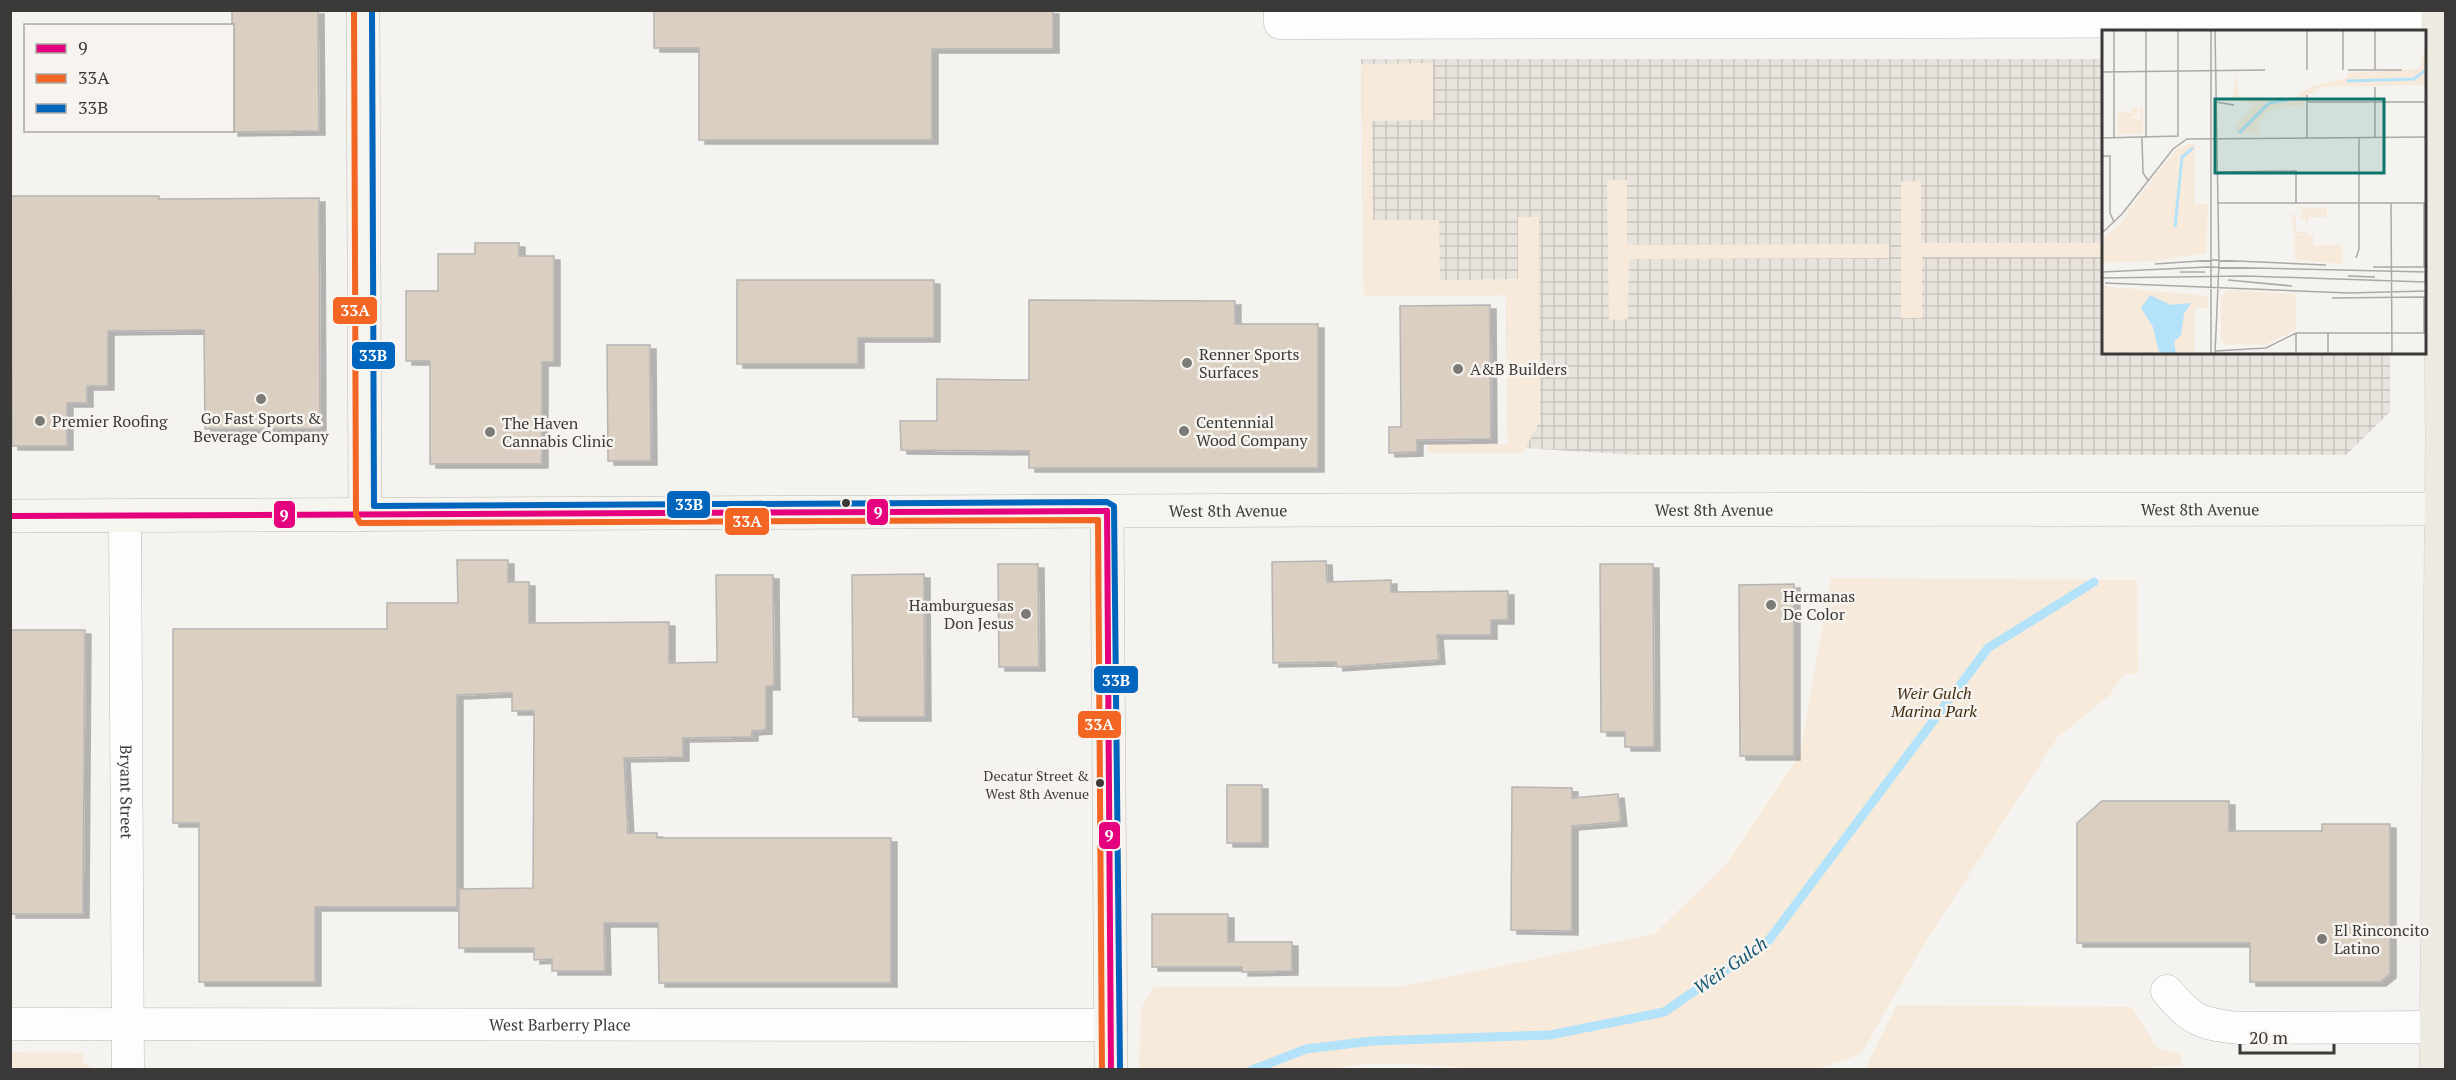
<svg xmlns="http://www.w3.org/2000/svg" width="2456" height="1080" viewBox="0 0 2456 1080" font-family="'PT Serif',serif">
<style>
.industrial{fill:url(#industrial-grid)}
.green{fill:#f7eadb}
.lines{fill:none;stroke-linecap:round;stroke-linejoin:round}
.stream{stroke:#b4e2f9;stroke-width:9}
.building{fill:#dacfc1;stroke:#b7b5b4;stroke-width:1.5;filter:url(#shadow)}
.street-casing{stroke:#bbb9b7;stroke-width:33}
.secondary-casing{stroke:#bbb9b7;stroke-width:34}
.primary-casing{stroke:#d0d0ce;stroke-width:34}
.street{stroke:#fefdfd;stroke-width:32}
.secondary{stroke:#f5f4ee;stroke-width:33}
.primary{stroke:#eceae1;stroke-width:33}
.bus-1-casing{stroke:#f7f3ee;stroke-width:10}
.bus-2-casing{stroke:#f7f3ee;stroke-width:10}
.bus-3-casing{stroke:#f7f3ee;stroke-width:10}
.bus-1{stroke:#e5007d;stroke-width:6}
.bus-2{stroke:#f26522;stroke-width:6}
.bus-3{stroke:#0065bd;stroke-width:6}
.poi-dot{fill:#7c7b78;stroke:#f7f3ee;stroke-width:2}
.bus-dot{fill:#3b3a38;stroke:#f7f3ee;stroke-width:2}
.labels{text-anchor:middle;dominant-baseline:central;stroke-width:5;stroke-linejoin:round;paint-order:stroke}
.bus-label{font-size:14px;fill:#3b3a38;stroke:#f7f3ee;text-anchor:end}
.poi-label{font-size:16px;fill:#3b3a38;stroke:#f7f3ee;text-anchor:start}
.street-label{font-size:16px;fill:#3b3a38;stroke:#f7f3ee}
.park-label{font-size:16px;font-style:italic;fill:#422c10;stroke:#f7f3ee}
.water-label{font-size:18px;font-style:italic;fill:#105672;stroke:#f7f3ee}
.inset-river{fill:none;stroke:#b4e2f9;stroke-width:3}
.inset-road{fill:none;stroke:#aba9a6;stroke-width:1.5}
.view{fill:#0f766e;fill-opacity:0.15;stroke:#0f766e;stroke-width:3}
.inset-edge{fill:none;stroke:#3b3a38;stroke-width:3}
.line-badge{stroke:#f7f3ee;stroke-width:2}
.badge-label{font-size:16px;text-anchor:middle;font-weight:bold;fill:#fff}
</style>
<defs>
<pattern id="industrial-grid" width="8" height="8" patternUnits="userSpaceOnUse" patternTransform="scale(1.5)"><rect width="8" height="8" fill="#e8e3dc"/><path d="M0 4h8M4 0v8" fill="none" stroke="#c8c4be"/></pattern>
<filter id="shadow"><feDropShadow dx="6" dy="4" stdDeviation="0" flood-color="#0004"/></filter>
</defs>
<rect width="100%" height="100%" fill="#f5f3f0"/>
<path class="industrial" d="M1361 59H2103L2104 352 2390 353V412L2346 455H1635L1508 447 1506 295 1364 296Z"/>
<g class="green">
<path d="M1433 63V120L1372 121 1373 220H1439L1440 280 1518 279V217H1539L1540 421 1523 453H1428V444H1508L1506 295 1364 296 1361 64Z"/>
<rect x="10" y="115" width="3" height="81"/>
<path d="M1607 180H1627V245L1889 244V258L1629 259 1628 319 1609 320Z"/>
<path d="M1921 181V243H2103V257H1922V318H1901V182Z"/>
<path d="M1831 578 2137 580 2138 673 2123 675 2110 695 2057 738 1923 946 1861 1054 1821 1068 1779 1069 1485 1070C1441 1066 1370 1058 1329 1070L1139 1069 1141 1008 1154 987H1400L1654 934 1727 863 1800 754Z"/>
<path d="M1897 1005 2132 1007 2157 1048 2181 1054 2182 1066 2152 1067V1070L1865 1069Z"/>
<path d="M11 1052 83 1053V1062L95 1069H11Z"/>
</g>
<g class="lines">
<path class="stream" d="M1252 1070 1306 1049 1372 1041 1550 1035 1664 1012 1769 940 1988 648 2094 582"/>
</g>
<g class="building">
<path d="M232 10H318L319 131 232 132Z"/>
<path d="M654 10H1053V49H932V140H699V48H654Z"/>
<path d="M11 196H159V199L319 198 320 429H205L204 330 108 331V386H87V403H67V446H12Z"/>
<path d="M475 243H519V256H554V362H542V464H430V361H406V291H438V254H475Z"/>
<path d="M737 280H934V338H858V364H737Z"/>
<path d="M1029 300 1235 301V324H1318V468H1029V451L901 450 900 421H937V379L1029 380Z"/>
<path d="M1490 305 1491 439 1417 440V452L1389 453V427H1401L1400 306Z"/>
<path d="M607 345H650L651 461H608Z"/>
<path d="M457 560H508V582H529V623L669 622V663L717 662 716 575H773L774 686H766V730L752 731V737L683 738V757L624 758 628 833H657V838H891V983H659L658 923H604L605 971H552V959L534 960V948H459V889L533 888 534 711H512V693L457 695V907H315V982H199V823H173V629H387V603H458Z"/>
<path d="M1326 561 1327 582 1391 580V592L1508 591V620H1491V635H1437L1439 660 1337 667 1336 662 1273 663 1272 562Z"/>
<path d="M998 564H1038L1039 667H999Z"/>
<path d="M1600 564H1653L1654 747H1625V732H1601Z"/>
<path d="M924 574 925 717H853L852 575Z"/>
<path d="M1794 584V756H1740L1739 585Z"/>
<path d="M10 630H85L83 914H10Z"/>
<rect x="1227" y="785" width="35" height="58"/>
<path d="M1512 787 1572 788V798L1618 794 1621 822 1572 826V931L1511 930Z"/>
<path d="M2102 801H2229V831H2322V824H2390V974L2380 982H2250V943H2077V823Z"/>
<path d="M1152 914H1228V942H1292V971L1242 972V967H1152Z"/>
</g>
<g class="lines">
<g class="street-casing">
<g id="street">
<path d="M1280 10V23L2438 21"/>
<path id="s1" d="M125 516 128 1070"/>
<path d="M2167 991C2192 1021 2201 1024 2239 1028L2436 1027"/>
<path id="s2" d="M10 1024 1111 1025"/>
</g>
</g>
<g class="secondary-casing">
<g id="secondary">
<path d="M363 10 365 515"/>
<path d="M1107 511 1111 1070"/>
<path id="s3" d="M10 516 1344 510 2446 509"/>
</g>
</g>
<g class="primary-casing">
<path id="primary" d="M2436 1070 2442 438 2438 10"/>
</g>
<use href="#street" class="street"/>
<use href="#secondary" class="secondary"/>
<use href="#primary" class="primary"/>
<g class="bus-1-casing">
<g id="bus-1">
<path d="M1107 511 1111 1070"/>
<path d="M10 516 1107 511"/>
</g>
</g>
<g class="bus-2-casing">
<path id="bus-2" d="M354 10 356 515 360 523 1098 520 1102 1070"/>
</g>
<g class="bus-3-casing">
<path id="bus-3" d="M372 10 374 506 1107 502 1114 506 1120 1070"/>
</g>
<use href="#bus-1" class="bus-1"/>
<use href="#bus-2" class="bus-2"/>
<use href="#bus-3" class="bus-3"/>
</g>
<g class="poi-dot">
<circle cx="1187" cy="363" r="6"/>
<circle cx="1458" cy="369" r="6"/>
<circle cx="261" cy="399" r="6"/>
<circle cx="40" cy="421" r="6"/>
<circle cx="1184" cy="431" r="6"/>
<circle cx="490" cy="432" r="6"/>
<circle cx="1771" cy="605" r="6"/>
<circle cx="1026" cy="614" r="6"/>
<circle cx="2322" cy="939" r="6"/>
</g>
<g class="bus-dot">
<circle cx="846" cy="503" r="5"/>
<circle cx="1100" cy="783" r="5"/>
</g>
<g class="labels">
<g class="bus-label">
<text x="1089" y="775">Decatur Street &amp;<tspan x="1089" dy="18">West 8th Avenue</tspan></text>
</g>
<g class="poi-label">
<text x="1199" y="354">Renner Sports<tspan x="1199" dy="18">Surfaces</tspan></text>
<text x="1470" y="369">A&amp;B Builders</text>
<text x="261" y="418" text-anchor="middle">Go Fast Sports &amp;<tspan x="261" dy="18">Beverage Company</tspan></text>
<text x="52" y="421">Premier Roofing</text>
<text x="1196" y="422">Centennial<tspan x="1196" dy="18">Wood Company</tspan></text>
<text x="502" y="423">The Haven<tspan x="502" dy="18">Cannabis Clinic</tspan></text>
<text x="1783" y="596">Hermanas<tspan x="1783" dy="18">De Color</tspan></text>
<text x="1014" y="605" text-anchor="end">Hamburguesas<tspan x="1014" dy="18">Don Jesus</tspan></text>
<text x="2334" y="930">El Rinconcito<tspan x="2334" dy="18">Latino</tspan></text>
</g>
<g class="street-label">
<text stroke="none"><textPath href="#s3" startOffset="2190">West 8th Avenue</textPath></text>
<text stroke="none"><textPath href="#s3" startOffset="1704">West 8th Avenue</textPath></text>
<text stroke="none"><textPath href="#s3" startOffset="1218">West 8th Avenue</textPath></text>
<text stroke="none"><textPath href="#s1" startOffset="276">Bryant Street</textPath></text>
<text stroke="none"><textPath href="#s2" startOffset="550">West Barberry Place</textPath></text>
</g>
<g class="park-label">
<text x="1934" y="693">Weir Gulch<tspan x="1934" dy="18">Marina Park</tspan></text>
</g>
<g class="water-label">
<text transform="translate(1730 965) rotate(-35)">Weir Gulch</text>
</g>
</g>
<g transform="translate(2102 30)">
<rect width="324" height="324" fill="#f5f3f0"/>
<path d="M324 16V55L221 57 203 67 202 75 168 79 158 91 156 103H135L134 97 151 74 131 70 133 43 138 69 189 70 210 56 245 48V43L317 39ZM38 76H41V104H15L16 81 30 83V78H36V84L29 87 38 90ZM86 114H93L92 174H106L104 223 54 231 0 233V209L23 189 61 138 26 184 17 192 74 119ZM195 176 221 179 225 176V187H206V204H193L189 184 194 185V202L206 201 204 189H198L201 179ZM192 205H211V215H240L241 234 193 230ZM0 256 106 266V278H93L92 324H0ZM126 260 194 264V300L163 315H123L119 309V266Z" fill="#f7eadb"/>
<path d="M48 265 69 275 89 273 82 284 79 305 72 312 74 324H59L56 319 51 297 39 278Z" fill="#b4e2f9"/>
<path class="inset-river" d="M245 51 312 49 324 40M137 103 167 73 199 68M73 197 80 127 91 118"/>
<path class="inset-road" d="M12 0V108M44 0V108M113 0 117 233 113 324M205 0V40M241 0V40M246 40H300M273 40V0M0 42 163 40M273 57V107M205 65V108M114 72 132 75M205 72H324M0 108 76 106V0M40 108 41 143 46 150M0 126H8V183L12 192M115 142 194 141V173M115 173H324M289 173 290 324M0 203 20 184 71 119 85 109 324 107M254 228 257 219V108M53 234 112 230 224 235M271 237H290M290 237H322V173M0 242 105 237 324 242M78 242H103M246 246 273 247M0 248 144 246 324 252M126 250 190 256M3 253 247 263 324 261M230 268 322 267V303M194 303V324M226 303V324M113 321 164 318 194 303H324M109 324V0"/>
<path class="view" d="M113 69H282V143H113Z"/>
<rect width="324" height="324" class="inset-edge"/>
</g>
<g class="line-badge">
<rect x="332" y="296" width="46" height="29" rx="6" fill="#f26522"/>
<rect x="351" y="341" width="45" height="29" rx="6" fill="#0065bd"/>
<rect x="666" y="490" width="45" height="29" rx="6" fill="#0065bd"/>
<rect x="866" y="498" width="23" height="28" rx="6" fill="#e5007d"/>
<rect x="273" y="500" width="23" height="29" rx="6" fill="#e5007d"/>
<rect x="724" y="507" width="46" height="29" rx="6" fill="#f26522"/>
<rect x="1093" y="665" width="46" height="29" rx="6" fill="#0065bd"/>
<rect x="1077" y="710" width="45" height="29" rx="6" fill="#f26522"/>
<rect x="1098" y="821" width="23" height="29" rx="6" fill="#e5007d"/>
</g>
<g class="badge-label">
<text x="355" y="316">33A</text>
<text x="373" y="361">33B</text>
<text x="689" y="510">33B</text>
<text x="878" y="518">9</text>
<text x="284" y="521">9</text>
<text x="747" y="527">33A</text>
<text x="1116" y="686">33B</text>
<text x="1099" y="730">33A</text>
<text x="1109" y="841">9</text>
</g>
<rect width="2456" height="1080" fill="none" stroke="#3b3a38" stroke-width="24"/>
<rect x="24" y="24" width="210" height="108" fill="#f7f3ee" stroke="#aca9a5" stroke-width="1.5"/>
<rect x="36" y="44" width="30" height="9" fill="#e5007d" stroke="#aca9a5" stroke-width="1.5"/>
<text x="78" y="54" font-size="18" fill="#3b3a38">9</text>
<rect x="36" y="74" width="30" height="9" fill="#f26522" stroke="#aca9a5" stroke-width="1.5"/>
<text x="78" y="84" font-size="18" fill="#3b3a38">33A</text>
<rect x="36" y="104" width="30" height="9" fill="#0065bd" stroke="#aca9a5" stroke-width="1.5"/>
<text x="78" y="114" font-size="18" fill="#3b3a38">33B</text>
<path d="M2240 1044v9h94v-9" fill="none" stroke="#3b3a38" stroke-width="3"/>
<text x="2249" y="1044" font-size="18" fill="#3b3a38" stroke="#f7f3ee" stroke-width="4.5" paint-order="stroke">20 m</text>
</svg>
